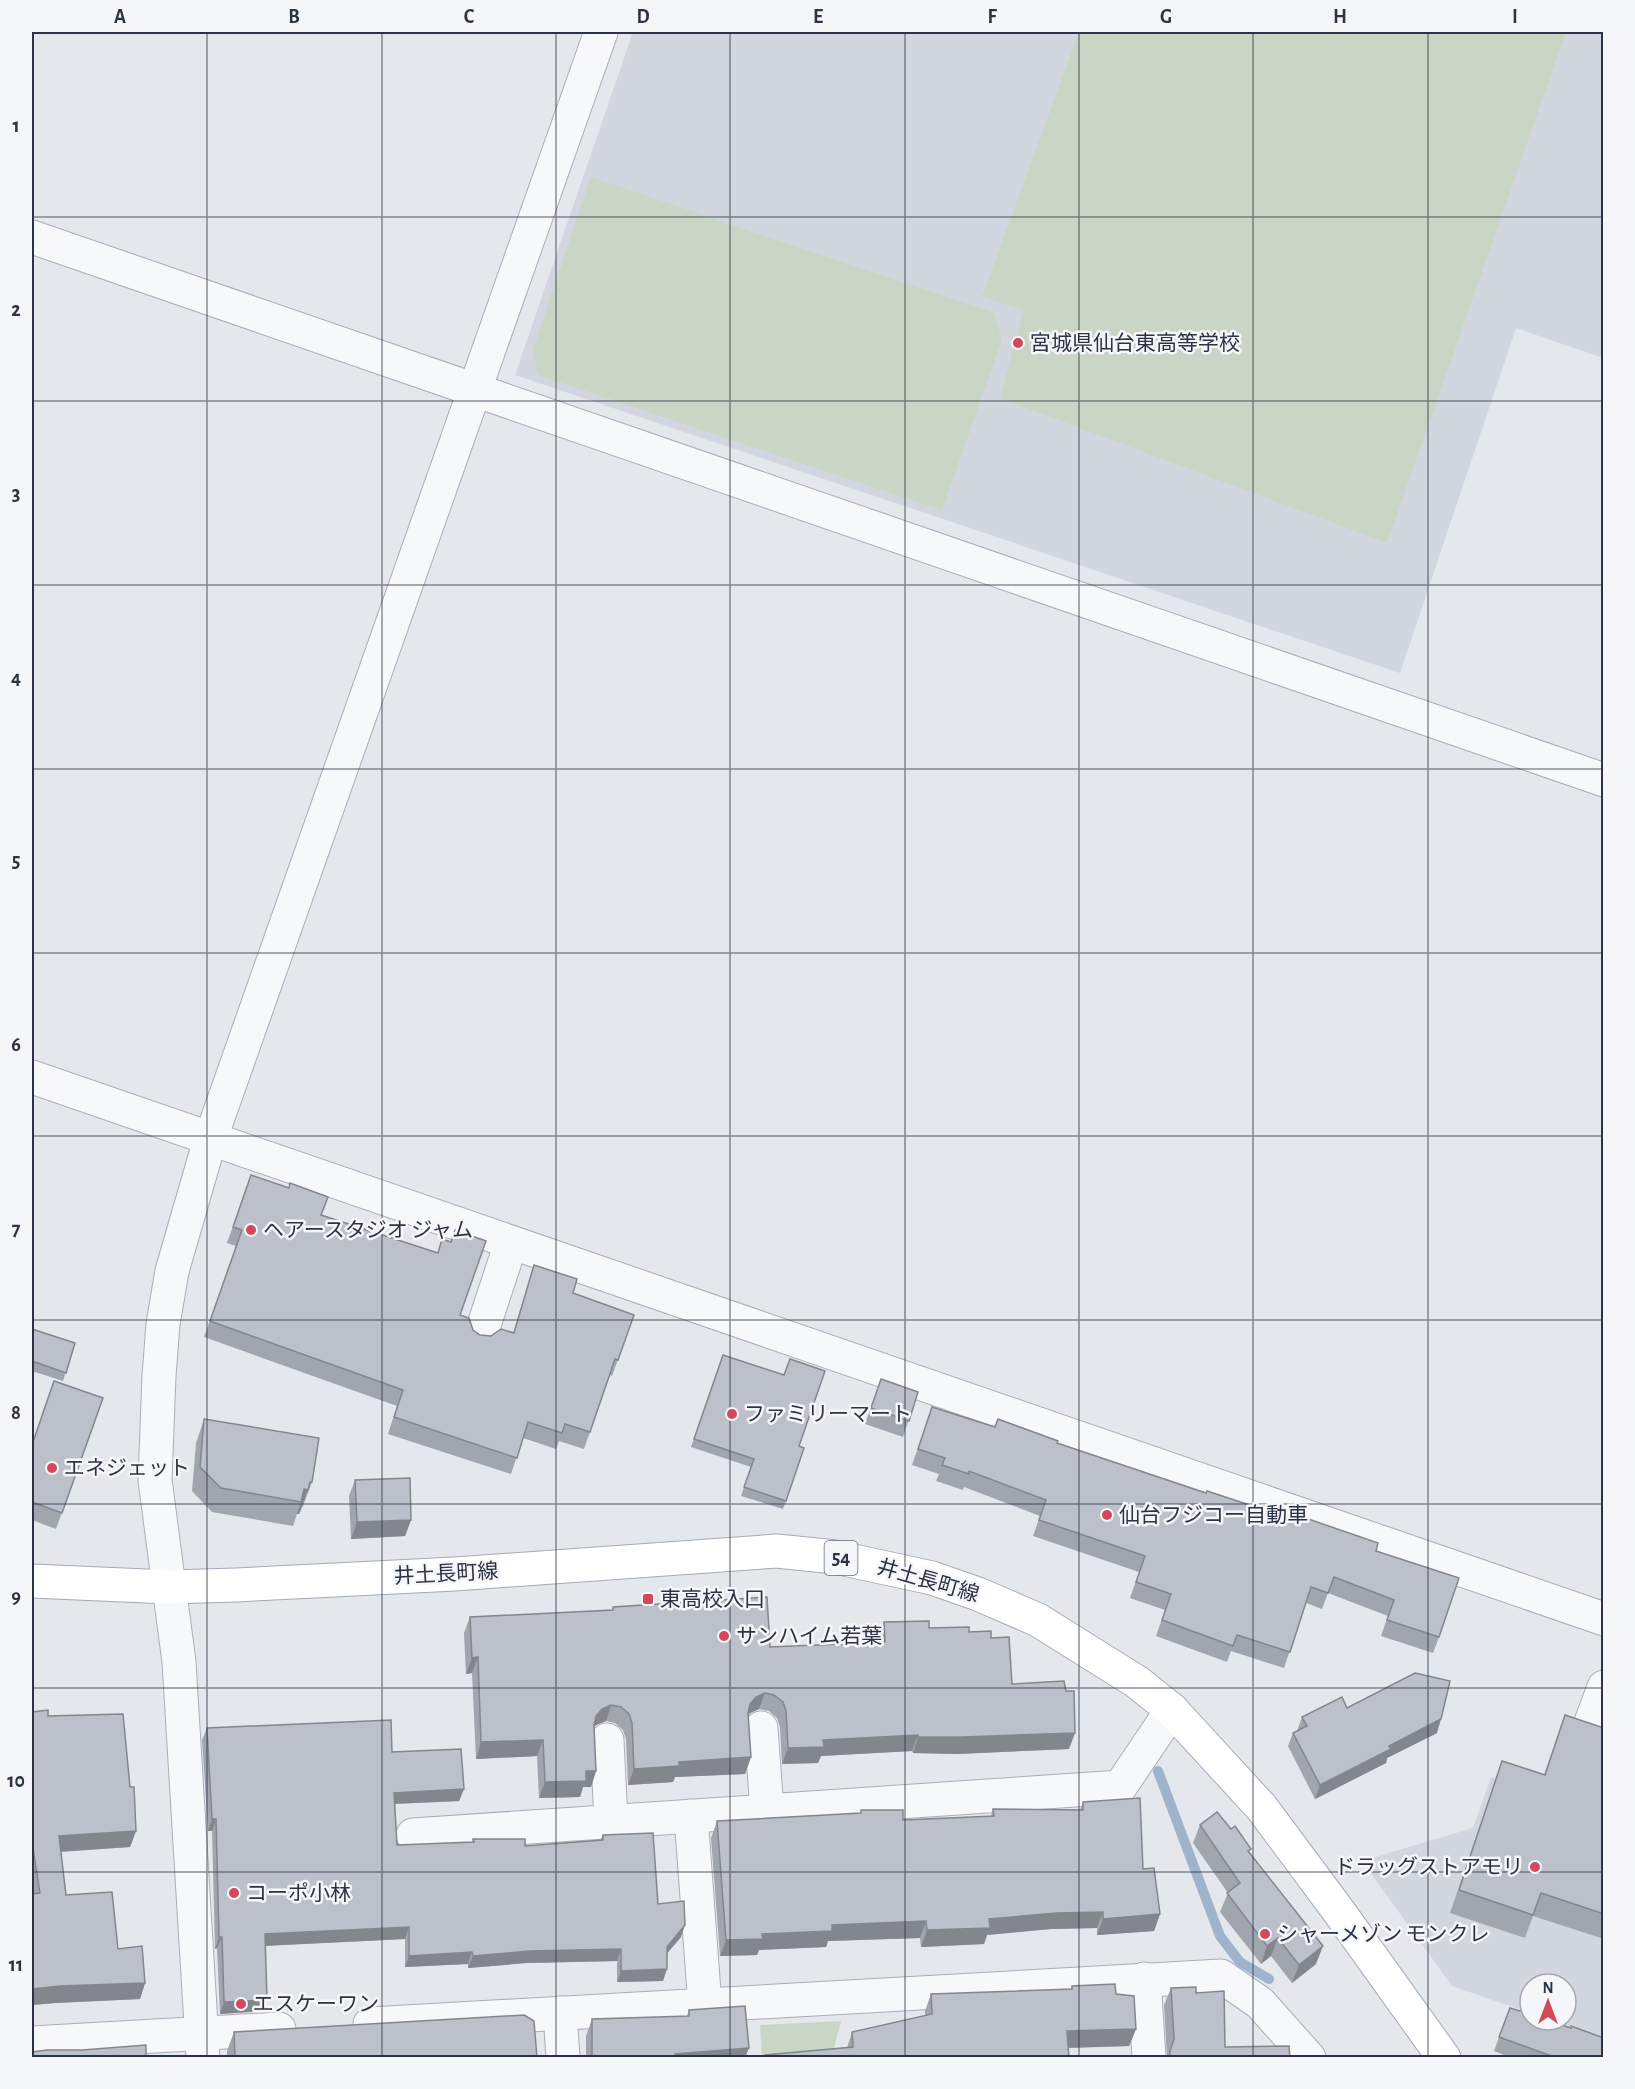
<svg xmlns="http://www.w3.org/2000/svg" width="1635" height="2089" viewBox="0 0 1635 2089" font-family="'Alegreya Sans','Noto Sans JP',sans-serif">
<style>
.built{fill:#d2d6de}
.green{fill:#c9d6c5}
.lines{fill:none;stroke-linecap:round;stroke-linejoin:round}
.stream{stroke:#9fb4cc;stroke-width:10}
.minor-casing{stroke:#a9aeb7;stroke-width:35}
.major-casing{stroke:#a3abb8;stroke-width:35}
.minor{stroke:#f7f8fa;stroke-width:33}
.major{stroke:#fff;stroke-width:33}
.wall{fill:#a1a5ae}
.shaded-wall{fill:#83868d}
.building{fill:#bbc0ca;stroke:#83868d;stroke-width:1.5}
.grid{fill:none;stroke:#2b3445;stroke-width:1.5;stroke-opacity:0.55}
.poi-dot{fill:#d1495b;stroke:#f4f6f9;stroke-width:2}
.labels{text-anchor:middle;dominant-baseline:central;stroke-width:5;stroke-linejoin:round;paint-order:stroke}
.shield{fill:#f4f6f9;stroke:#676e7b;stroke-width:1.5}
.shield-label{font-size:20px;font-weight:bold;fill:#2b3445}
.poi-label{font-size:21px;fill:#2b3445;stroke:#f4f6f9;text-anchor:start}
.street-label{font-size:21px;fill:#2b3445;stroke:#f4f6f9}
.neatline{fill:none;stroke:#2b3445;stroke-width:2}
.grid-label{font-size:20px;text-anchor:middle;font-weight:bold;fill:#2b3445}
</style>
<rect width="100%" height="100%" fill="#e4e7ec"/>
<g class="built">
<path d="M633 32H1603V358L1516 328 1400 673 515 375Z"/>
<path d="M1491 1777 1603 1815V2038L1551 2020H1566V1984H1530V2013L1452 1986 1362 1861 1473 1828Z"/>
</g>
<g class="green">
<path d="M1079 32H1566L1387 543 1000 398 1024 310 982 297Z"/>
<path d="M591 177 994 313 1002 340 942 510 538 375 533 350Z"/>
<path d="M841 2021 832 2055 762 2057 760 2025Z"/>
</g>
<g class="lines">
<path class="stream" d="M1158 1771 1220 1936 1240 1962 1269 1979"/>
<g class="minor-casing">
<g id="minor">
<path d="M32 237 1604 780"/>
<path d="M32 1077 1604 1619"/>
<path d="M481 1334 511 1243"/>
<path d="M1604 1687 1589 1728 1604 1733"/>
<path d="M761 1728 767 1811"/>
<path d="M607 1740 611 1822"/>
<path d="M691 1816 705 2006"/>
<path d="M413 1835 1120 1787 1172 1710"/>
<path d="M1144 1979 1149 2058"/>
<path d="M560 2013 563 2058"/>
<path d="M370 2024 1221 1976 1260 2003 1309 2058"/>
<path d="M32 2043 279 2029"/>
<path d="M203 2058 179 1662 155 1480 159 1376 163 1324 172 1271 210 1140 601 32"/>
</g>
</g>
<g class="major-casing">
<path id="major" d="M32 1581 169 1587 236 1585 455 1574 777 1551 835 1557 932 1578 978 1594 1038 1620 1137 1682 1172 1710 1262 1808 1340 1913 1444 2058"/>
</g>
<use href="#minor" class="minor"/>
<use href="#major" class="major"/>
</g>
<g class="wall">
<path d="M251 1175 322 1215 460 1315 473 1330 480 1335 491 1336 513 1333 534 1265 573 1293 634 1315 612 1376 610 1375 584 1449 559 1441 556 1449 523 1438 511 1474 388 1434 397 1406 204 1337 236 1246 227 1243Z"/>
<path d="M32 1329 75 1343 63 1381 32 1371Z"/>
<path d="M723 1355 799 1446 786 1501 783 1509 741 1496 751 1467 691 1447Z"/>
<path d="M881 1379 918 1392 903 1437 865 1424Z"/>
<path d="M103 1398 56 1529 32 1520V1445Z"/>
<path d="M932 1407 995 1427 1057 1443 1376 1551 1439 1637 1433 1653 1381 1636 1388 1616 1328 1593 1322 1609 1306 1603 1284 1668 1231 1651 1227 1662 1156 1636 1165 1610 1130 1598 1139 1572 1033 1536 1040 1516 964 1487 963 1490 936 1481 939 1474 912 1465Z"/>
<path d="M204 1419 312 1482 303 1506 299 1514H297L293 1526 212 1512 192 1491 196 1443Z"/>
<path d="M355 1480 411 1520 405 1536 351 1539 349 1496Z"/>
<path d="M613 1607 770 1647 879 1643V1639L884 1622 929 1628 969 1632 991 1638 1012 1684 1069 1749 957 1754 913 1753 912 1751 821 1756 818 1763 782 1764 780 1727 777 1718 769 1711 759 1709 750 1713 748 1715 751 1757 745 1774 675 1777 673 1782 628 1785 626 1739 623 1730 615 1723 606 1721 596 1725 594 1727 596 1771 591 1787H583L580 1797 539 1798 537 1756 476 1759 472 1673 466 1674 464 1633 470 1617 612 1610Z"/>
<path d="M1347 1708 1437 1733 1387 1758 1386 1763 1315 1799 1288 1746 1293 1733 1297 1731 1302 1717Z"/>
<path d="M32 1712 48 1716 130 1787 136 1831 130 1847 61 1852 66 1895 118 1949 145 1983 140 1999 55 2003 32 2005Z"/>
<path d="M1565 1715 1604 1728V1939L1533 1916 1525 1938 1450 1913 1502 1761 1544 1775Z"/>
<path d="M207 1728 392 1752 464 1789 459 1801 395 1804 397 1845 472 1842 473 1839 525 1846 600 1840 603 1835 658 1904 681 1937 667 1953 663 1981 617 1982V1961L526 1963 468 1968V1964L405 1967V1939L265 1946 262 2011 220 2014 217 1948 215 1949 212 1831H208L202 1740Z"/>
<path d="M1083 1802 1143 1869 1160 1914 1154 1931 1097 1935V1928L1051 1929 987 1935 984 1944 921 1947 920 1938 828 1941 826 1947 759 1950 757 1955 720 1956 711 1838 717 1821 861 1813V1810L903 1820 991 1816 993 1809 1080 1810Z"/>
<path d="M1200 1825 1250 1853 1316 1964 1292 1983 1271 1956 1261 1964 1220 1912 1228 1893 1193 1843Z"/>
<path d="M1072 1986 1116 1994 1136 2029 1129 2046 1068 2048 1069 2058H764L765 2055 847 2048 852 2032 925 2016V2011L931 1994 1071 1989Z"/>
<path d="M1171 1988 1196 1993 1225 2047 1290 2058H1167L1164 2005Z"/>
<path d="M1510 2008 1571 2028 1604 2058H1512L1494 2051Z"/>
<path d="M689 2010 745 2058H586V2036L592 2019 687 2016Z"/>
<path d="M234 2032 537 2058H227V2051Z"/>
</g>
<g class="shaded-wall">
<path d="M304 1489 308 1490 299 1514H297L301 1502Z"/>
<path d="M411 1520 405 1536 351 1539 357 1522Z"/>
<path d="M478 1657 472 1673 466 1674 472 1658Z"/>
<path d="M765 1693 759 1709 750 1713 744 1720 750 1704 756 1697Z"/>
<path d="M611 1705 606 1721 596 1725 590 1732 596 1716 602 1709Z"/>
<path d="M1441 1719 1437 1733 1387 1758 1386 1763 1315 1799 1320 1785 1389 1746Z"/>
<path d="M1075 1733 1069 1749 957 1754 913 1753 918 1737Z"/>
<path d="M918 1735 912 1751 821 1756 818 1763 782 1764 788 1748 823 1740Z"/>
<path d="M543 1740 537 1756 476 1759 481 1742Z"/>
<path d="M751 1757 745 1774 675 1777 673 1782 628 1785 634 1769 679 1762Z"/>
<path d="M586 1771H596L591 1787H583L580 1797 539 1798 545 1782Z"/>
<path d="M464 1789 459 1801 390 1804 394 1793Z"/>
<path d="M212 1819H216L212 1831H208Z"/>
<path d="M136 1831 130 1847 53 1852 59 1836Z"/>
<path d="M1103 1912 1097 1928 1051 1929 987 1935 984 1944 921 1947 927 1930 989 1919 1057 1913Z"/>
<path d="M1160 1914 1154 1931 1097 1935 1103 1919Z"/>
<path d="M926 1921 920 1938 828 1941 826 1947 759 1950 757 1955 720 1956 726 1940 762 1934 832 1925Z"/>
<path d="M685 1925 681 1937 663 1958 667 1947Z"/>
<path d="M409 1927 405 1939 261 1946 265 1934Z"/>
<path d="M219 1937H222L217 1948 215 1949Z"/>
<path d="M1278 1938 1271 1956 1261 1964 1267 1946Z"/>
<path d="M1323 1946 1316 1964 1292 1983 1299 1965Z"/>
<path d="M621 1949 617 1961 526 1963 468 1968 473 1956 530 1951Z"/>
<path d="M472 1952 468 1964 405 1967 409 1956Z"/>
<path d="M667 1969 663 1981 617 1982 621 1971Z"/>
<path d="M145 1983 140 1999 55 2003 32 2005V1989L60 1986Z"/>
<path d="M267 2000 262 2011 220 2014 224 2002Z"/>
<path d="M1136 2029 1129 2046 1060 2048 1067 2031Z"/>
<path d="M749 2048 745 2058H674L675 2054Z"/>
</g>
<g class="building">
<path d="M251 1175 289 1188 290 1183 328 1197 321 1215 438 1253 442 1239 451 1242 455 1230 486 1241 460 1315 469 1318 473 1330 480 1335 491 1336 501 1329 514 1333 534 1265 577 1279 573 1293 634 1315 618 1360 615 1359 590 1432 565 1424 562 1433 528 1422 517 1458 394 1417 403 1390 210 1321 242 1230 233 1227Z"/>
<path d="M32 1329 75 1343 66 1373 32 1361Z"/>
<path d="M723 1355 784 1375 790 1359 825 1371 799 1446 804 1448 786 1501 744 1487 754 1459 694 1439Z"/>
<path d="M881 1379 918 1392 909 1421 871 1408Z"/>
<path d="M54 1381 103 1398 62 1513 32 1502V1445Z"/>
<path d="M932 1407 995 1427 998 1419 1058 1441 1057 1443 1206 1493 1207 1491 1289 1518 1291 1513 1378 1543 1376 1551 1459 1578 1439 1637 1387 1620 1394 1600 1334 1577 1328 1593 1311 1587 1290 1652 1237 1635 1233 1646 1162 1620 1171 1594 1136 1582 1145 1556 1039 1520 1046 1500 969 1471V1474L942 1465 945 1458 918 1449Z"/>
<path d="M204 1419 319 1438 312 1482H310L308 1490 304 1489 301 1502 221 1488 200 1467Z"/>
<path d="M410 1478 411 1520 357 1522 355 1480Z"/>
<path d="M767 1597 770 1647 885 1642 884 1622 929 1621V1628L969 1627V1632L991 1631V1638L1009 1637 1012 1684 1064 1681 1066 1691H1074L1075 1733 963 1737H918V1735L823 1740 824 1747 788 1748 786 1711 783 1702 774 1695 765 1693 756 1697 750 1704 748 1713 751 1757 679 1762V1766L634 1769 632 1723 629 1714 621 1707 611 1705 602 1709 596 1716 594 1725 596 1771H586V1781L545 1782 543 1740 481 1742 478 1657 472 1658 470 1617 613 1610V1607Z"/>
<path d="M1415 1673 1450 1681 1441 1719 1389 1746 1391 1749 1320 1785 1293 1733 1307 1726 1302 1717 1342 1697 1347 1708Z"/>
<path d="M48 1710V1716L123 1714 130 1787H134L136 1831 59 1836 66 1895 112 1892 118 1949 142 1946 145 1983 60 1986 32 1989V1894L40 1893 32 1842V1712Z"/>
<path d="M1565 1715 1604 1728V1914L1541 1893 1533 1915 1459 1890 1502 1761 1545 1775Z"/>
<path d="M391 1720 392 1752 461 1749 464 1789 394 1793 397 1845 474 1842 473 1839H525V1846L603 1840V1835L653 1833 658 1904 684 1901 685 1925 667 1947V1969L621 1971V1949L530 1951 473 1956 472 1952 409 1956V1927L265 1934 267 2000 224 2002 222 1937H219L216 1819H212L207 1728Z"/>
<path d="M1140 1798 1143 1869 1154 1868 1160 1914 1103 1919V1912L1057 1913 989 1919 990 1928 927 1930 926 1921 832 1925V1931L762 1934 763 1939 726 1940 717 1821 861 1813V1810H903V1820L994 1816 993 1809 1083 1810V1802Z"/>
<path d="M1217 1812 1231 1829 1235 1826 1251 1849 1248 1851 1323 1946 1299 1965 1278 1938 1267 1946 1227 1893 1240 1883 1200 1825Z"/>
<path d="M1115 1984 1116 1994 1134 1996 1136 2029 1067 2031 1069 2058H765V2055L853 2047 852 2032 932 2014 931 1994 1072 1989V1986Z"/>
<path d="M1196 1987V1993L1224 1991 1225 2047 1289 2046 1290 2058H1170V2051L1174 2039 1171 1988Z"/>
<path d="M745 2006 749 2048 675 2054V2058L592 2057V2019L689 2016V2010Z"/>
<path d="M1510 2008 1530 2014V2020H1546L1571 2028V2026L1604 2038V2058H1557L1499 2037Z"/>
<path d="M524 2015 534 2021 537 2058H235L234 2032Z"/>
<path d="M146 2045V2058H32V2052L47 2050H82Z"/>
</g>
<path class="grid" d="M207 32V2058M382 32V2058M556 32V2058M730 32V2058M905 32V2058M1079 32V2058M1253 32V2058M1428 32V2058M32 217H1604M32 401H1604M32 585H1604M32 769H1604M32 953H1604M32 1136H1604M32 1320H1604M32 1504H1604M32 1688H1604M32 1872H1604"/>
<g class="poi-dot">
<circle cx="1018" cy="343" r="6"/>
<circle cx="251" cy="1230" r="6"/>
<circle cx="732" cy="1414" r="6"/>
<circle cx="52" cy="1468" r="6"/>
<circle cx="1107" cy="1515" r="6"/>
<rect x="642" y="1593" width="12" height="12" rx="3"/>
<circle cx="724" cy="1636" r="6"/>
<circle cx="1535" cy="1867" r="6"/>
<circle cx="234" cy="1893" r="6"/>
<circle cx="1265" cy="1934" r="6"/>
<circle cx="241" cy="2004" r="6"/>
</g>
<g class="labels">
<rect class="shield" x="824.5" y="1541" width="33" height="34" rx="4.5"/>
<g class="shield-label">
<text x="841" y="1558">54</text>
</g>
<g class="poi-label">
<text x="1030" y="343">宮城県仙台東高等学校</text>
<text x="263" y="1230">ヘアースタジオ ジャム</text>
<text x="744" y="1414">ファミリーマート</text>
<text x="64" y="1468">エネジェット</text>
<text x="1119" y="1515">仙台フジコー自動車</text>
<text x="660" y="1599">東高校入口</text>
<text x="736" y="1636">サンハイム若葉</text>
<text x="1523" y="1867" text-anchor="end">ドラッグストアモリ</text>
<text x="246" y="1893">コーポ小林</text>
<text x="1277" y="1934">シャーメゾン モンクレ</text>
<text x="253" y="2004">エスケーワン</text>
</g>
<g class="street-label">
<text transform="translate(446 1574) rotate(-3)">井土長町線</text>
<text transform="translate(928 1581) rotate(16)">井土長町線</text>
</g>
</g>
<rect width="1635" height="2089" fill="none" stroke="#f4f6f9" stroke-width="66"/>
<g transform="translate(1548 2002)"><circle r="28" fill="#f4f6f9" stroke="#a4a8b1" stroke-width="1.5"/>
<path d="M0-4.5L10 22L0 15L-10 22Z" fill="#d1495b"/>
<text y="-9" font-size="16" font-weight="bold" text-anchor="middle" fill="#2b3445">N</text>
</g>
<rect x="33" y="33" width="1569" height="2023" class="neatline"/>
<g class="grid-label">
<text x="120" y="23">A</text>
<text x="294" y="23">B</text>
<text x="469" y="23">C</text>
<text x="643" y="23">D</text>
<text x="818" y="23">E</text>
<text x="992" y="23">F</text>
<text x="1166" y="23">G</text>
<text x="1340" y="23">H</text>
<text x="1515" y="23">I</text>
<text x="16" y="132">1</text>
<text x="16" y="316">2</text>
<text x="16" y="500">3</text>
<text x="16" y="684">4</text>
<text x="16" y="867">5</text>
<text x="16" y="1051">6</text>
<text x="16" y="1235">7</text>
<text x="16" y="1419">8</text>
<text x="16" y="1603">9</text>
<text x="16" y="1787">10</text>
<text x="16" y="1971">11</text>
</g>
</svg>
